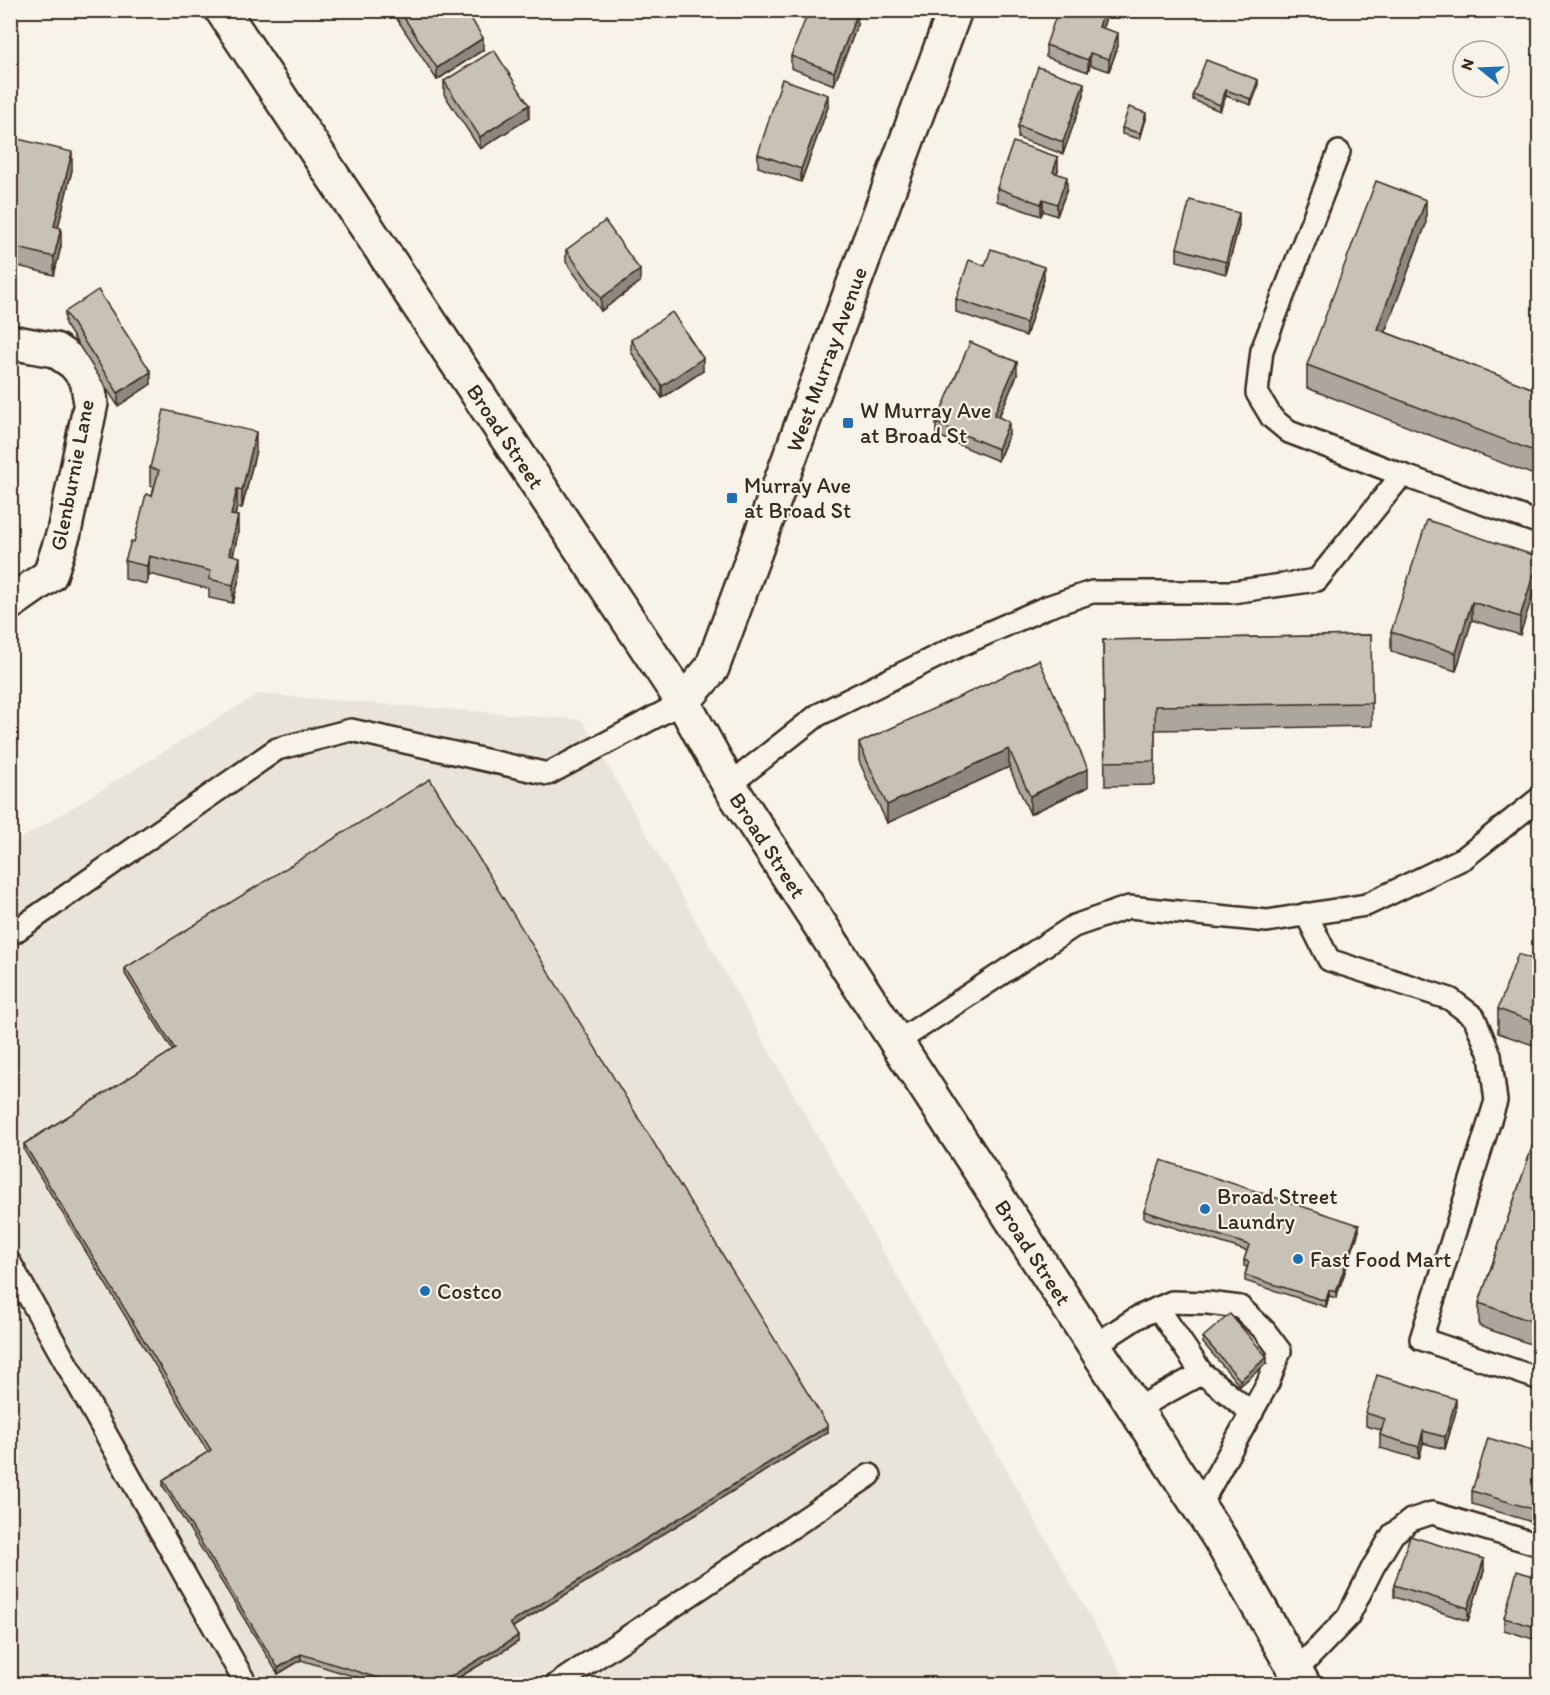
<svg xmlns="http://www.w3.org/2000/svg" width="1550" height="1695" viewBox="0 0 1550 1695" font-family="Itim,sans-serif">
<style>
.built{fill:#e9e4d9}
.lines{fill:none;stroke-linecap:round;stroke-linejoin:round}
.lane-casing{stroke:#3b2a1e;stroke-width:26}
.street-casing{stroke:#3b2a1e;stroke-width:38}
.secondary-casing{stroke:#3b2a1e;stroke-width:38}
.path{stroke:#3b2a1e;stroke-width:4;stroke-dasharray:4.5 4.5;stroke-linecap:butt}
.lane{stroke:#f7f3e8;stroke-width:21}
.street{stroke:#f7f3e8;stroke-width:33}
.secondary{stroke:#f7f3e8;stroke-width:33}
.wall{fill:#aca69d;stroke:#3b2a1e;stroke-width:1.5}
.shaded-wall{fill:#8c877f;stroke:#3b2a1e;stroke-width:1.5}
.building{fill:#c8c1b6;stroke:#3b2a1e;stroke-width:1.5}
.poi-dot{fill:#1f6fb2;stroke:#f7f3e8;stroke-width:2}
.labels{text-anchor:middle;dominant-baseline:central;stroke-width:4.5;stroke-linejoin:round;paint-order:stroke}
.street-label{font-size:22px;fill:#3b2a1e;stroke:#f7f3e8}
.poi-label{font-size:22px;fill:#3b2a1e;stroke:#f7f3e8;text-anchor:start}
</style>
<rect width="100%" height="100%" fill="#f7f3e8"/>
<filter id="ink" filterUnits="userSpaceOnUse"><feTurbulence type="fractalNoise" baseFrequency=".0167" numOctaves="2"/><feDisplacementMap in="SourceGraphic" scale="12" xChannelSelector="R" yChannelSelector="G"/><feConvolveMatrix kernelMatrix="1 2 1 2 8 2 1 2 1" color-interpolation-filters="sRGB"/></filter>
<g filter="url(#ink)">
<path class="built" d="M258 694 582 720 1128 1684H11V845Z"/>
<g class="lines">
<g class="lane-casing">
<g id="lane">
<path d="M1339 152 1262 350 1257 393 1272 418 1289 432 1402 475"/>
<path d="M729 785 818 715 956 647 1047 607 1092 592H1232L1317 580 1402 475 1540 523"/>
<path d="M1306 914 1329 960 1450 999 1474 1017 1490 1055 1496 1101 1421 1339 1540 1379"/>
<path d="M10 935 277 749 351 730 548 774 683 702"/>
<path d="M897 1042 1074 926 1129 907 1267 921 1366 905 1464 858 1540 798"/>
<path d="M10 1263 246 1684"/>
<path d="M1095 1345 1138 1317 1172 1302 1208 1303 1240 1307 1265 1331 1280 1351 1268 1383 1199 1507"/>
<path d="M1202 1373 1252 1413"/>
<path d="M1136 1409 1202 1373 1158 1308"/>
<path d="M1296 1671 1348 1617 1373 1567 1393 1534 1411 1520 1432 1513 1540 1545"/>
<path d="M557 1684 870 1475"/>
</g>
</g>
<g class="street-casing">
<path id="street" d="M10 342 55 350 74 363 87 379 91 403 64 532 50 575 10 603"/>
</g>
<g class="secondary-casing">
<g id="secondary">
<path id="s1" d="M222 10 683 702 729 785 1220 1539 1303 1684"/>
<path id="s2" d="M683 702 712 668 955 10"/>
</g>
</g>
<path class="path" d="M1417 1684H1419"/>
<use href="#lane" class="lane"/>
<use href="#street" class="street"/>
<use href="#secondary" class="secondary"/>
</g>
<g class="wall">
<path d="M391 10H466L483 50 437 80Z"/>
<path d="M1106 10V17L1103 28 1118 46 1109 71 1090 65 1088 72 1046 57V45Z"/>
<path d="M857 26 834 85 791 68V56Z"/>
<path d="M444 81 529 118 480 149 444 94Z"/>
<path d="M1258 87 1251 105 1226 96 1220 111 1193 100V94Z"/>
<path d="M1084 95 1063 154 1018 138V126Z"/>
<path d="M828 107 801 182 758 167V154Z"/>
<path d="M1146 119 1140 139 1122 134V128Z"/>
<path d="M10 137 72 170 58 227 61 246 54 275 10 264Z"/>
<path d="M1058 170 1057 173 1067 189 1057 216 1043 211 1041 216 997 201V188Z"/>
<path d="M1426 224 1385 332 1539 391V477L1307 388V365Z"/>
<path d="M1239 226 1226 274 1177 261V248Z"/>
<path d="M566 250 640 282 601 311 566 262Z"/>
<path d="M985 266 1044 279 1026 336 956 312V299Z"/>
<path d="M65 312 151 384 118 406 65 324Z"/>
<path d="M631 340 703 371 662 398 631 352Z"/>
<path d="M1017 375 999 417 1009 434 998 461 936 435V423Z"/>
<path d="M256 450 242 508 237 507 235 516 238 534 233 555 240 575 233 603 209 598V589L149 574 147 584 125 579V561L134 542 152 496 154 487 150 486V468Z"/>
<path d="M1539 557 1520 635 1472 620 1456 671 1391 651V632Z"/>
<path d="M1371 635 1372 726 1155 730V785L1105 786 1103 640Z"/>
<path d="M1039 660 1088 787 1030 814 1009 767 887 823 859 761V743Z"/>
<path d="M1539 956V1047L1498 1033V1009L1538 961Z"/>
<path d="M125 968 828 1432 513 1627 518 1642 448 1684H378L301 1660 278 1674 163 1486V1480L208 1452 24 1150V1144L173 1051 125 974Z"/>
<path d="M1539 1127V1347L1479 1326V1303Z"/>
<path d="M1144 1211 1359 1231 1336 1298 1329 1296 1326 1307 1245 1281V1275L1247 1267 1244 1266V1260L1247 1251 1144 1218Z"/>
<path d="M1203 1337 1267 1363 1240 1386 1203 1343Z"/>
<path d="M1456 1411 1445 1449 1423 1443 1419 1459 1380 1448V1435L1381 1430 1366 1426V1413Z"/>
<path d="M1539 1453V1524L1472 1504V1491Z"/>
<path d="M1484 1571 1468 1621 1394 1597V1585Z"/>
<path d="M1539 1578V1641L1504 1630V1618Z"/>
</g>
<g class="shaded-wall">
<path d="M1104 10H1106V17L1099 39V27Z"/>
<path d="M857 14V26L834 85V72Z"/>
<path d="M1118 33V46L1109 71V59Z"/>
<path d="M483 38V50L437 80V68Z"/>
<path d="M1090 53V65L1088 72V60Z"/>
<path d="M1258 80V87L1251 105V99Z"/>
<path d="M1084 83V95L1063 154V142Z"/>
<path d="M1226 90V96L1220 111V105Z"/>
<path d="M828 95V107L801 182V169Z"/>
<path d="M529 105V118L480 149V137Z"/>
<path d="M1146 113V119L1140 139V133Z"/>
<path d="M72 152V170L54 244V226Z"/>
<path d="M1058 157V170L1053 184V172Z"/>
<path d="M1067 177V189L1057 216V204Z"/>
<path d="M1043 199V211L1041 216V204Z"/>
<path d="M1426 200V224L1377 353V329Z"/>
<path d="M1239 213V226L1226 274V262Z"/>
<path d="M61 228V246L54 275V257Z"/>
<path d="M1044 267V279L1026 336V323Z"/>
<path d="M640 270V282L601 311V298Z"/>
<path d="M703 358V371L662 398V386Z"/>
<path d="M1017 362V375L994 427V415Z"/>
<path d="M151 372V384L118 406V393Z"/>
<path d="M1009 422V434L998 461V449Z"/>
<path d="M256 432V450L242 508V490Z"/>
<path d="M237 489V507L231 533V515Z"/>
<path d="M238 516V534L229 572V554Z"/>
<path d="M149 556V574L147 584V566Z"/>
<path d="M240 557V575L233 603V585Z"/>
<path d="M1539 557V576L1520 635V617Z"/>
<path d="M1472 602V620L1456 671V653Z"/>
<path d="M1009 749V767L887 823V805Z"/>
<path d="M1088 769V787L1030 814V796Z"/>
<path d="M1359 1225V1231L1336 1298V1292Z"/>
<path d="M1329 1290V1296L1326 1307V1301Z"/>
<path d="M1267 1357V1363L1240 1386V1380Z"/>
<path d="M1456 1399V1411L1445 1449V1437Z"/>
<path d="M828 1426V1432L510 1629V1623Z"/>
<path d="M1423 1431V1443L1419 1459V1447Z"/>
<path d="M1484 1559V1571L1468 1621V1608Z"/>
<path d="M518 1636V1642L448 1684H438Z"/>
<path d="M301 1654V1660L278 1674V1668Z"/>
</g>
<g class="building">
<path d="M399 10H466L483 38 437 68Z"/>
<path d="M809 10H848L857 14 834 72 791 56Z"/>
<path d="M1058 10H1104L1099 27 1118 33 1109 59 1090 53 1088 60 1046 45Z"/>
<path d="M494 50 529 105 480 137 444 81Z"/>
<path d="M1206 60 1258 80 1251 99 1226 90 1220 105 1193 94Z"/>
<path d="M1038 67 1084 83 1063 142 1018 126Z"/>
<path d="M782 79 828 95 801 169 758 154Z"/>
<path d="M1129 107 1146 113 1140 133 1122 128Z"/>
<path d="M10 137 72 152 54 226 61 228 54 257 10 246Z"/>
<path d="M1013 142 1058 157 1053 172 1067 177 1057 204 1043 199 1041 204 997 188Z"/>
<path d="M1376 181 1426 200 1377 329 1539 391V453L1307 365Z"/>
<path d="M1190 200 1239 213 1226 262 1177 248Z"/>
<path d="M605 221 640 270 601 298 566 250Z"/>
<path d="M991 249 1044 267 1026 323 956 299 969 260 985 266Z"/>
<path d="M98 290 151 372 118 393 65 312Z"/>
<path d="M672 312 703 358 662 386 631 340Z"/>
<path d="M970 342 1017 362 994 415 1009 422 998 449 936 423Z"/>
<path d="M164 410 256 432 242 490 237 489 231 515 238 516 229 554 240 557 233 585 209 579 211 571 149 556 147 566 125 561 131 541 134 542 146 494 152 496 159 470 150 468Z"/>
<path d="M1427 520 1539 557 1520 617 1472 602 1456 653 1391 632Z"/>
<path d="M1371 635 1372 703 1155 706V761L1105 762 1103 640Z"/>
<path d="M1039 660 1088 769 1030 796 1009 749 887 805 859 743Z"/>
<path d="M430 779 828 1426 510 1623 518 1636 438 1684H397L301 1654 278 1668 163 1480 211 1450 24 1144 175 1049 125 968Z"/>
<path d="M1518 954 1538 961 1539 956V1024L1498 1009Z"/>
<path d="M1539 1127V1324L1479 1303Z"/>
<path d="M1161 1160 1359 1225 1336 1292 1329 1290 1326 1301 1245 1275 1249 1262 1244 1260 1249 1245 1144 1211Z"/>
<path d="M1230 1314 1267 1357 1240 1380 1203 1337Z"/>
<path d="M1377 1375 1456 1399 1445 1437 1423 1431 1419 1447 1380 1435 1385 1419 1366 1413Z"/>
<path d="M1488 1438 1539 1453V1511L1472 1491Z"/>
<path d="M1410 1536 1484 1559 1468 1608 1394 1585Z"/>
<path d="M1517 1571 1539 1578V1628L1504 1618Z"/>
</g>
</g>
<g class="poi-dot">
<rect x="842" y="417" width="12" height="12" rx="3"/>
<rect x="726" y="492" width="12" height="12" rx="3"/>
<circle cx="1205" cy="1209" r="6"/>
<circle cx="1298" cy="1259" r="6"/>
<circle cx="425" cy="1291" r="6"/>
</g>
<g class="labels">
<g class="street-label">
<text stroke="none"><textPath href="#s2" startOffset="374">West Murray Avenue</textPath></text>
<text stroke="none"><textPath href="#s1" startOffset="512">Broad Street</textPath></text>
<text transform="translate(72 475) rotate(-79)">Glenburnie Lane</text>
<text stroke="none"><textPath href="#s1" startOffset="998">Broad Street</textPath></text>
<text stroke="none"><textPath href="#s1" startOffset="1484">Broad Street</textPath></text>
</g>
<g class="poi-label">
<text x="860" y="410">W Murray Ave<tspan x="860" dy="25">at Broad St</tspan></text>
<text x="744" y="485">Murray Ave<tspan x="744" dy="25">at Broad St</tspan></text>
<text x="1217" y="1196">Broad Street<tspan x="1217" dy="25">Laundry</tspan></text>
<text x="1310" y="1259">Fast Food Mart</text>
<text x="437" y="1291">Costco</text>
</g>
</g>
<rect width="1550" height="1695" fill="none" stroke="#f7f3e8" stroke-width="36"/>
<rect x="18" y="18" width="1514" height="1659" fill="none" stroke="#3b2a1e" stroke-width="2" filter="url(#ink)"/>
<g transform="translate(1481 69) rotate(288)"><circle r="28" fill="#f7f3e8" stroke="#aca397" stroke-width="1.5"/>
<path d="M0-4.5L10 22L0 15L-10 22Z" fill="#1f6fb2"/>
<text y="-9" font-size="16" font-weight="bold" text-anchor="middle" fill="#3b2a1e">N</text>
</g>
</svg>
